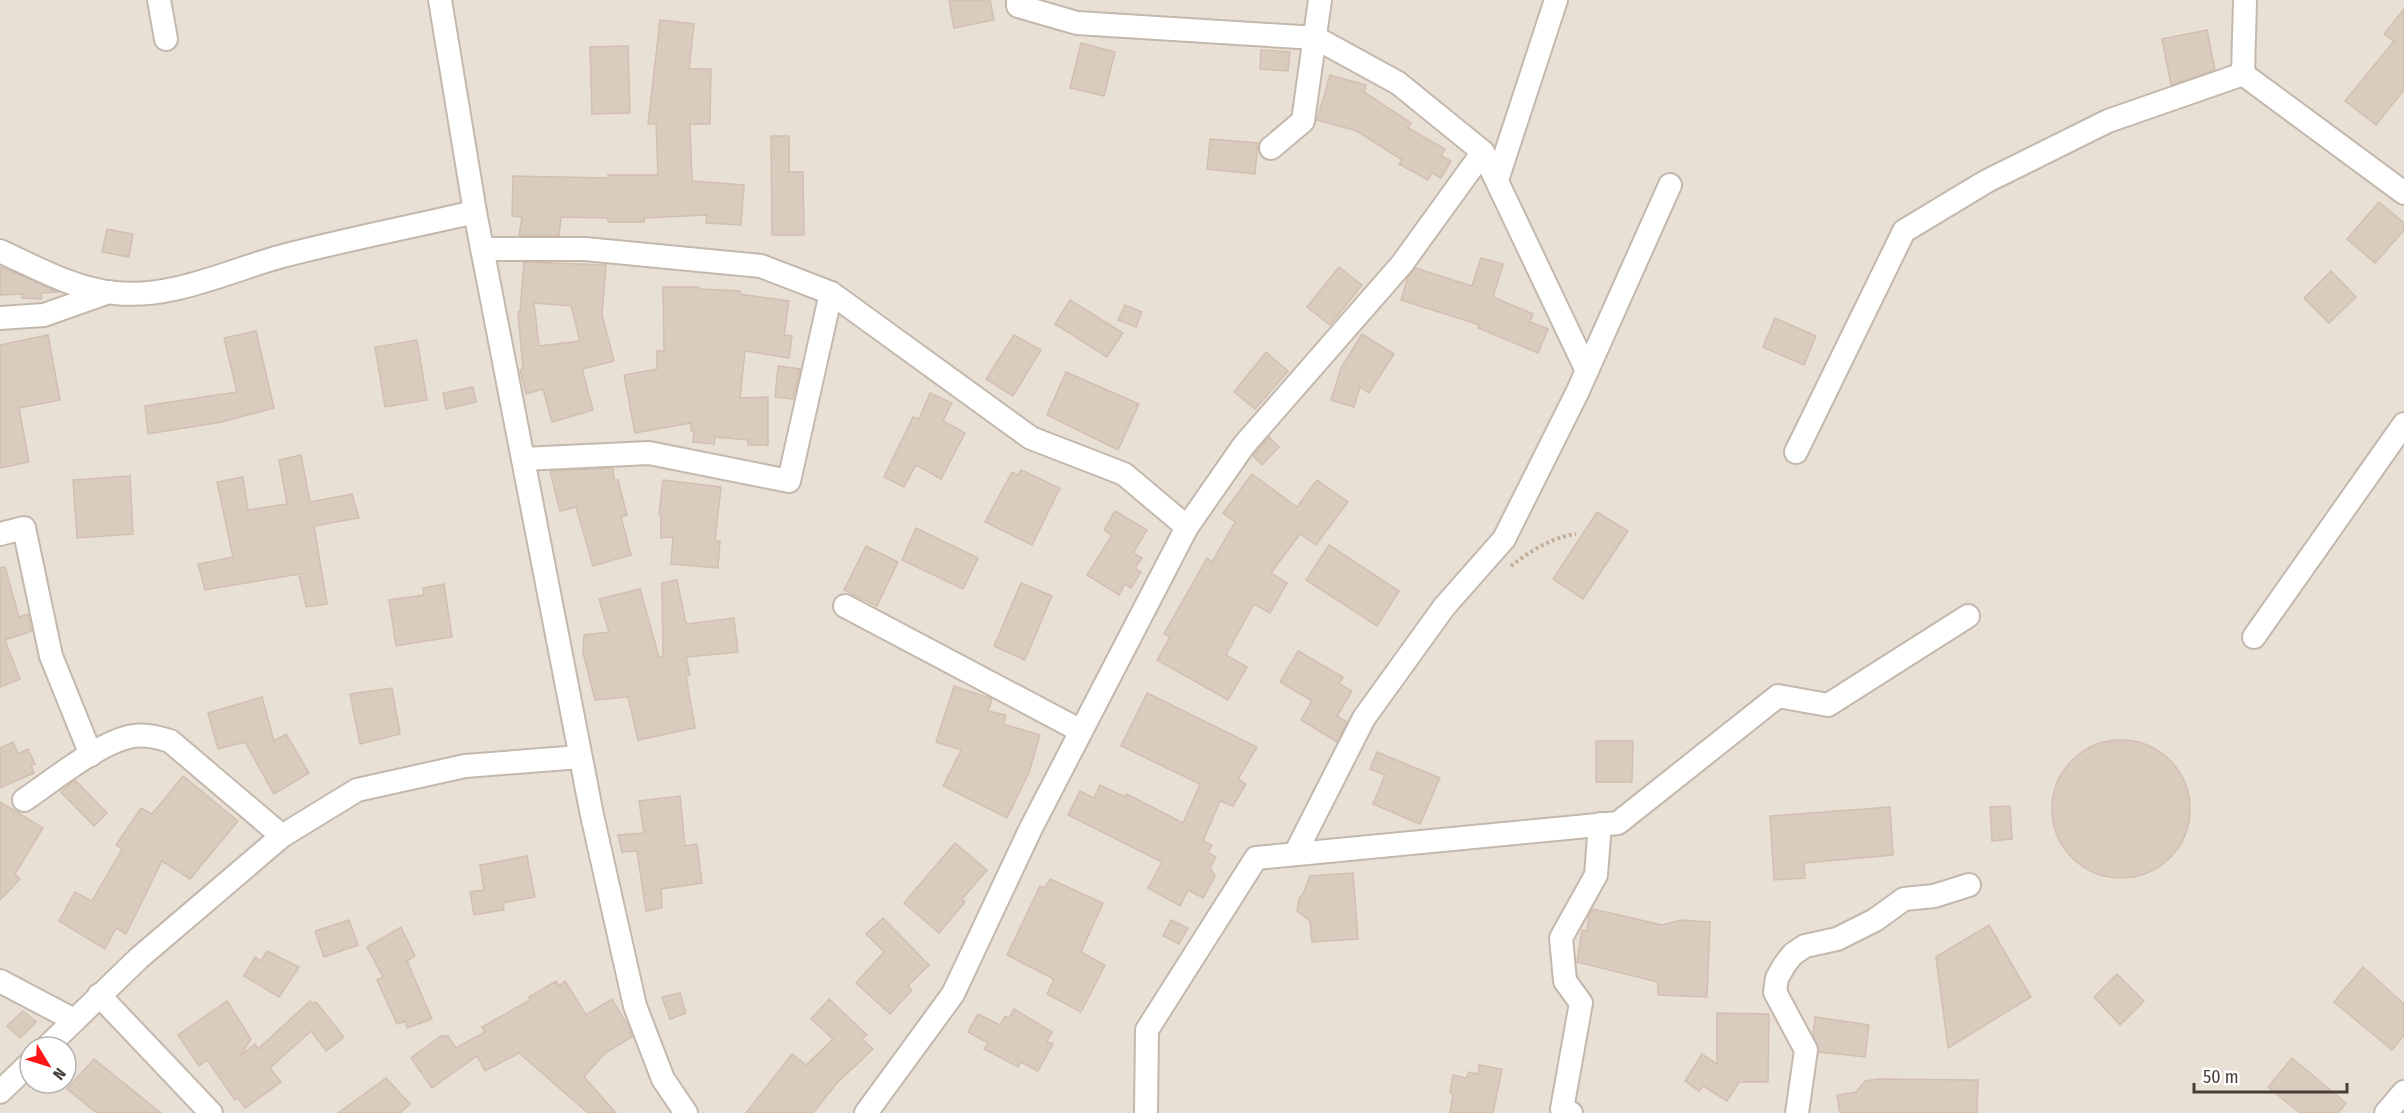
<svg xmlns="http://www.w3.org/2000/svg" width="2404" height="1113" viewBox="0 0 2404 1113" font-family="'Fira Sans Condensed',sans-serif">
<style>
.residential{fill:#e9e0d5;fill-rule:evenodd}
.building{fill:#dacbbf;stroke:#d2bfaf;stroke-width:1.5;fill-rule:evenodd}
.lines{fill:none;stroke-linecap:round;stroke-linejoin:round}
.street-casing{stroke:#c4b8ad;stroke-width:26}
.path{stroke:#c3ae9a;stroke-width:4;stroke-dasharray:3 3;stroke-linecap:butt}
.street{stroke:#fff;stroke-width:22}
</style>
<rect width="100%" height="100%" fill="#f5efe8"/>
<path class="residential" d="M0 0H2404V1113H0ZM30 1047H66V1083H30Z"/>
<g class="building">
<path d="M949 0H990L994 20 954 28Z"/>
<path d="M2404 9V90L2376 125 2345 101 2394 41 2384 34Z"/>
<path d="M660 20 694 24 689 69H711L710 124H690L692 181 744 185 741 225 706 223 707 215 644 218V222H608V218L561 217 559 236H519L522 217 512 216 513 176 608 178V175H658L656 124H648Z"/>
<path d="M2207 30 2215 70 2171 85 2162 39Z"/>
<path d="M1081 43 1115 52 1104 96 1070 88Z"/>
<path d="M628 46 630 113 592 114 590 47Z"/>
<path d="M1261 50 1290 52 1288 71 1260 69Z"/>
<path d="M1330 75 1366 85 1364 92 1411 123 1408 128 1445 149 1441 156 1451 161 1441 178 1432 173 1428 180 1399 164 1402 160 1357 131 1317 120Z"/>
<path d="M771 136H789V172H803L804 235H772Z"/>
<path d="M1210 139 1258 143 1255 174 1207 169Z"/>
<path d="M2379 202 2404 223V230L2375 263 2347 239Z"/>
<path d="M107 229 133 234 129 257 102 252Z"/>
<path d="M1481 258 1503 264 1493 297 1533 314 1530 322 1548 329 1538 353 1478 328 1480 325 1401 300 1408 277 1416 268 1472 286Z"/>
<path d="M524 262 606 265 602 315 614 361 582 369 593 410 552 422 543 389 526 394 520 370 523 369 518 312 520 311ZM534 303 571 306 580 341 539 346Z"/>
<path d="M0 267 11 271 58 292 42 293 41 299 22 298 23 294 0 295Z"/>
<path d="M1339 267 1362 285 1330 325 1307 307Z"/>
<path d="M2331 271 2356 297 2329 323 2304 298Z"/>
<path d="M663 287H699V289L740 291V294L789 301 784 335 792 336 789 358 745 351 740 398 768 397V445H748V440L715 437 714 444 693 442 694 431H691V423L635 433 624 375 657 369V351H664Z"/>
<path d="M1070 300 1123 333 1107 357 1055 324Z"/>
<path d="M1125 305 1142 312 1136 327 1118 320Z"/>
<path d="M1775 318 1816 336 1804 365 1763 347Z"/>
<path d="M256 331 274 408 222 422 148 434 145 406 237 392 224 338Z"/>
<path d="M1362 334 1394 354 1369 393 1360 387 1354 407 1331 400 1341 368Z"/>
<path d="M48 335 60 400 19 408 29 462 0 468V345Z"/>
<path d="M1014 335 1041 350 1013 396 986 379Z"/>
<path d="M417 340 427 400 385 407 375 347Z"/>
<path d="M1266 352 1288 371 1255 409 1234 392Z"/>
<path d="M778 366 800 369 793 399 775 397Z"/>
<path d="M1066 372 1139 404 1118 450 1047 415Z"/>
<path d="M473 387 476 402 446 409 443 393Z"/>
<path d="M930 393 952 403 943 421 965 433 941 479 916 465 904 487 884 477 913 417 919 419Z"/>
<path d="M1269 437 1279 447 1262 465 1253 456Z"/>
<path d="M301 455 310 502 352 494 359 518 314 526 327 604 306 607 299 574 205 590 198 564 233 557 217 482 243 477 248 510 287 504 279 460Z"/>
<path d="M613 468 614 480H618L627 515 621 517 631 555 593 566 576 507 560 511 550 471Z"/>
<path d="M1021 470 1060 488 1032 545 985 522 1012 472 1018 475Z"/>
<path d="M1252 474 1297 507 1317 480 1348 502 1316 545 1300 534 1271 573 1287 583 1270 613 1254 604 1226 655 1247 667 1228 700 1157 660 1170 637 1164 634 1207 558 1212 562 1235 522 1223 513Z"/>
<path d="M130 476 133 534 77 538 73 480Z"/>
<path d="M663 480 721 487 715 541H720L718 568 671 564 673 537 661 538V515L659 514Z"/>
<path d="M1115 511 1147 530 1133 553 1142 558 1135 568 1141 572 1131 588 1125 584 1119 595 1087 575 1112 535 1104 530Z"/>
<path d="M1597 512 1628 531 1583 599 1553 579Z"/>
<path d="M916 528 978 558 963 589 902 560Z"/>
<path d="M1329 545 1399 591 1377 626 1306 580Z"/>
<path d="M866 546 898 562 877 606 844 590Z"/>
<path d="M5 567 19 617 28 614 32 631 5 640 20 679 0 687V568Z"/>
<path d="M677 580 686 624 734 618 738 652 686 657 690 675 686 676 695 728 638 740 628 697 595 700 583 653 584 635 609 632 599 599 640 589 659 657H663L662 583Z"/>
<path d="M1021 583 1052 596 1025 660 994 646Z"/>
<path d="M444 584 452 637 396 646 389 600 424 595 423 588Z"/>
<path d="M1298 651 1343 677 1339 684 1352 691 1337 716 1347 722 1337 742 1301 720 1312 701 1280 682Z"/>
<path d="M954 686 992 699 988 711 1006 715 1003 724 1040 735 1029 772 1007 818 943 786 961 750 936 742Z"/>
<path d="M392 688 400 734 360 744 350 694Z"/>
<path d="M1147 693 1257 747 1238 779 1246 784 1233 806 1220 801 1203 841 1212 845 1208 853 1216 857 1210 867 1215 876 1203 898 1188 890 1180 906 1148 888 1162 862 1068 815 1080 791 1094 798 1100 785 1125 797 1127 794 1183 823 1200 784 1121 746Z"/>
<path d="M262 697 274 741 286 734 309 773 274 794 245 742 218 749 208 713Z"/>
<circle cx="2121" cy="809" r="69"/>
<path d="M1596 741H1633L1632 782H1596Z"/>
<path d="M13 742 18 754 28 749 35 764 31 765 34 773 0 788V748Z"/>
<path d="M1377 752 1440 778 1420 824 1373 804 1385 775 1370 769Z"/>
<path d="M183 776 238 821 190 879 162 861 126 934 116 928 105 949 59 921 75 892 92 901 122 849 116 845 141 808 152 814Z"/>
<path d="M75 780 107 813 94 826 61 792Z"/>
<path d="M680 796 685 846 697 844 702 883 661 889 662 908 646 911 637 851 622 852 618 835 644 833 639 801Z"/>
<path d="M0 802 43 828 15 874 20 879 0 900Z"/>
<path d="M2010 806 2012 839 1992 841 1990 807Z"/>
<path d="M1890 807 1893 855 1804 863 1805 878 1774 880 1770 816Z"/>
<path d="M955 843 987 870 962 899 965 902 939 933 904 903Z"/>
<path d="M527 856 535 897 503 903 504 910 474 915 470 892 484 890 480 865Z"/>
<path d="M1353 873 1358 939 1312 942 1310 921 1297 911 1299 898 1303 894 1310 876Z"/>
<path d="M1050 879 1103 903 1081 952 1105 965 1081 1012 1047 994 1054 979 1007 955 1040 886 1045 888Z"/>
<path d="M1593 909 1662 925 1681 920 1710 922 1707 997 1658 995V982L1577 962 1582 930 1587 931 1589 915Z"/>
<path d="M883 918 929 965 908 986 912 990 890 1014 856 983 884 952 866 934Z"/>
<path d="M349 920 358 945 324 957 315 931Z"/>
<path d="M1171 920 1188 928 1179 944 1163 936Z"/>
<path d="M1989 925 2031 997 1948 1048 1936 957Z"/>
<path d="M401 927 415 956 407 961 432 1019 407 1028 405 1021 397 1024 377 980 383 977 367 947Z"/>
<path d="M267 951 299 967 279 997 244 976 255 957 261 961Z"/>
<path d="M2363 967 2404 1004V1035L2392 1050 2334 1002Z"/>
<path d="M2117 974 2144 1001 2120 1025 2094 997Z"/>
<path d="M556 981 559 986 565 981 586 1015 612 999 630 1029 632 1037 605 1053 584 1077 616 1113H588L519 1053 485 1071 477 1056 432 1088 411 1058 441 1036H448L456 1048 485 1032 482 1027 530 1000 529 997Z"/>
<path d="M680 993 686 1013 670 1019 662 997Z"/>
<path d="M829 999 867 1035 862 1039 873 1049 837 1083 813 1113H746L792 1054 806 1065 833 1039 811 1019Z"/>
<path d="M227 1001 251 1039 240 1056 255 1044 258 1049 310 1001 313 1004 316 1002 344 1037 326 1051 311 1031 270 1068 281 1082 245 1108 238 1098 235 1100 207 1060 199 1066 178 1035Z"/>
<path d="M1014 1009 1052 1032 1047 1042 1053 1044 1038 1071 1021 1062 1018 1067 984 1049 988 1043 968 1032 978 1014 1000 1025 1005 1016 1009 1018Z"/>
<path d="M23 1011 36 1022 20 1038 7 1026Z"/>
<path d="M1717 1013 1769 1014 1768 1082H1739L1727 1101 1703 1086 1699 1091 1685 1081 1702 1054 1717 1064Z"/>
<path d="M1815 1017 1869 1025 1865 1057 1819 1052 1813 1034Z"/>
<path d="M2292 1058 2346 1103 2338 1113H2300L2268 1087Z"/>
<path d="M94 1059 161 1113H97L67 1089Z"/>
<path d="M1479 1065 1502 1069 1493 1113H1450L1453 1095 1450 1092 1453 1075 1466 1078 1469 1072 1478 1074Z"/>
<path d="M386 1078 410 1104 400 1113H338Z"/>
<path d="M1878 1079 1978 1080 1977 1113H1840L1837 1095 1856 1092 1865 1081Z"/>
</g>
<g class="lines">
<g class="street-casing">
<g id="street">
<path d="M159 0 166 39"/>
<path d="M440 0 475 212 592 815 635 1006 663 1079 686 1113"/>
<path d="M1018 0V6L1077 23 1316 38 1398 83 1483 152 1402 264 1244 445 1187 527"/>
<path d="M2243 74 2404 193"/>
<path d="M2243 74 2245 0"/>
<path d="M1271 148 1303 121 1320 0"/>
<path d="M1483 152 1587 371"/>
<path d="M1497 180 1556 0"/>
<path d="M482 249H585L761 266 831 293 1031 438 1124 474 1187 527 1031 828 953 994 866 1113"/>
<path d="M0 251C37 268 74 289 115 293 171 299 226 272 279 257 343 240 410 227 475 212"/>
<path d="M0 318 44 315 109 292"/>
<path d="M1796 452 1904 231 1987 181 2108 121 2243 74"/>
<path d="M523 459 649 453 789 481 831 293"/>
<path d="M0 534 24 528 51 656 91 755"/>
<path d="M845 606 1081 731"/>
<path d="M2254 637 2404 424"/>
<path d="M24 800C54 780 99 742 133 736 146 734 158 737 170 741L282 836"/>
<path d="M1295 854 1364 718 1444 607 1504 539 1577 393 1670 185"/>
<path d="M0 981 74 1020"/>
<path d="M99 995 211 1113"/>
<path d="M47 1047 139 958 282 836 357 790 465 766 580 757"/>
<path d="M0 1092 30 1063"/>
<path d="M1146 1113 1147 1030 1256 858 1618 823 1778 696 1828 705 1968 616"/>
<path d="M1571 1113 1562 1109 1581 1003 1565 981 1561 938 1596 875 1600 824"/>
<path d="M1797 1113 1806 1050 1775 992 1777 978 1785 964 1793 954 1805 946 1837 939 1875 920 1904 899 1934 896 1969 885"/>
<path d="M2386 1113 2404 1092"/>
</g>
</g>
<path class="path" d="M1511 566C1529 552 1552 537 1576 534"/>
<use href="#street" class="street"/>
</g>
<g transform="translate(48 1065) rotate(128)"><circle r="28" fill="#ffffff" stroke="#b6b2af" stroke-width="1.5"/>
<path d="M0-4.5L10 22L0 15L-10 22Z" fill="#ff1417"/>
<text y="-9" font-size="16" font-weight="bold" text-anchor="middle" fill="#483e36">N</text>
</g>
<path d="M2194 1083v9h153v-9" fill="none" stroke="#483e36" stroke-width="3"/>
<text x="2203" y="1083" font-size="18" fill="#483e36" stroke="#ffffff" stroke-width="4.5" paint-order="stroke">50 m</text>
</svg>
